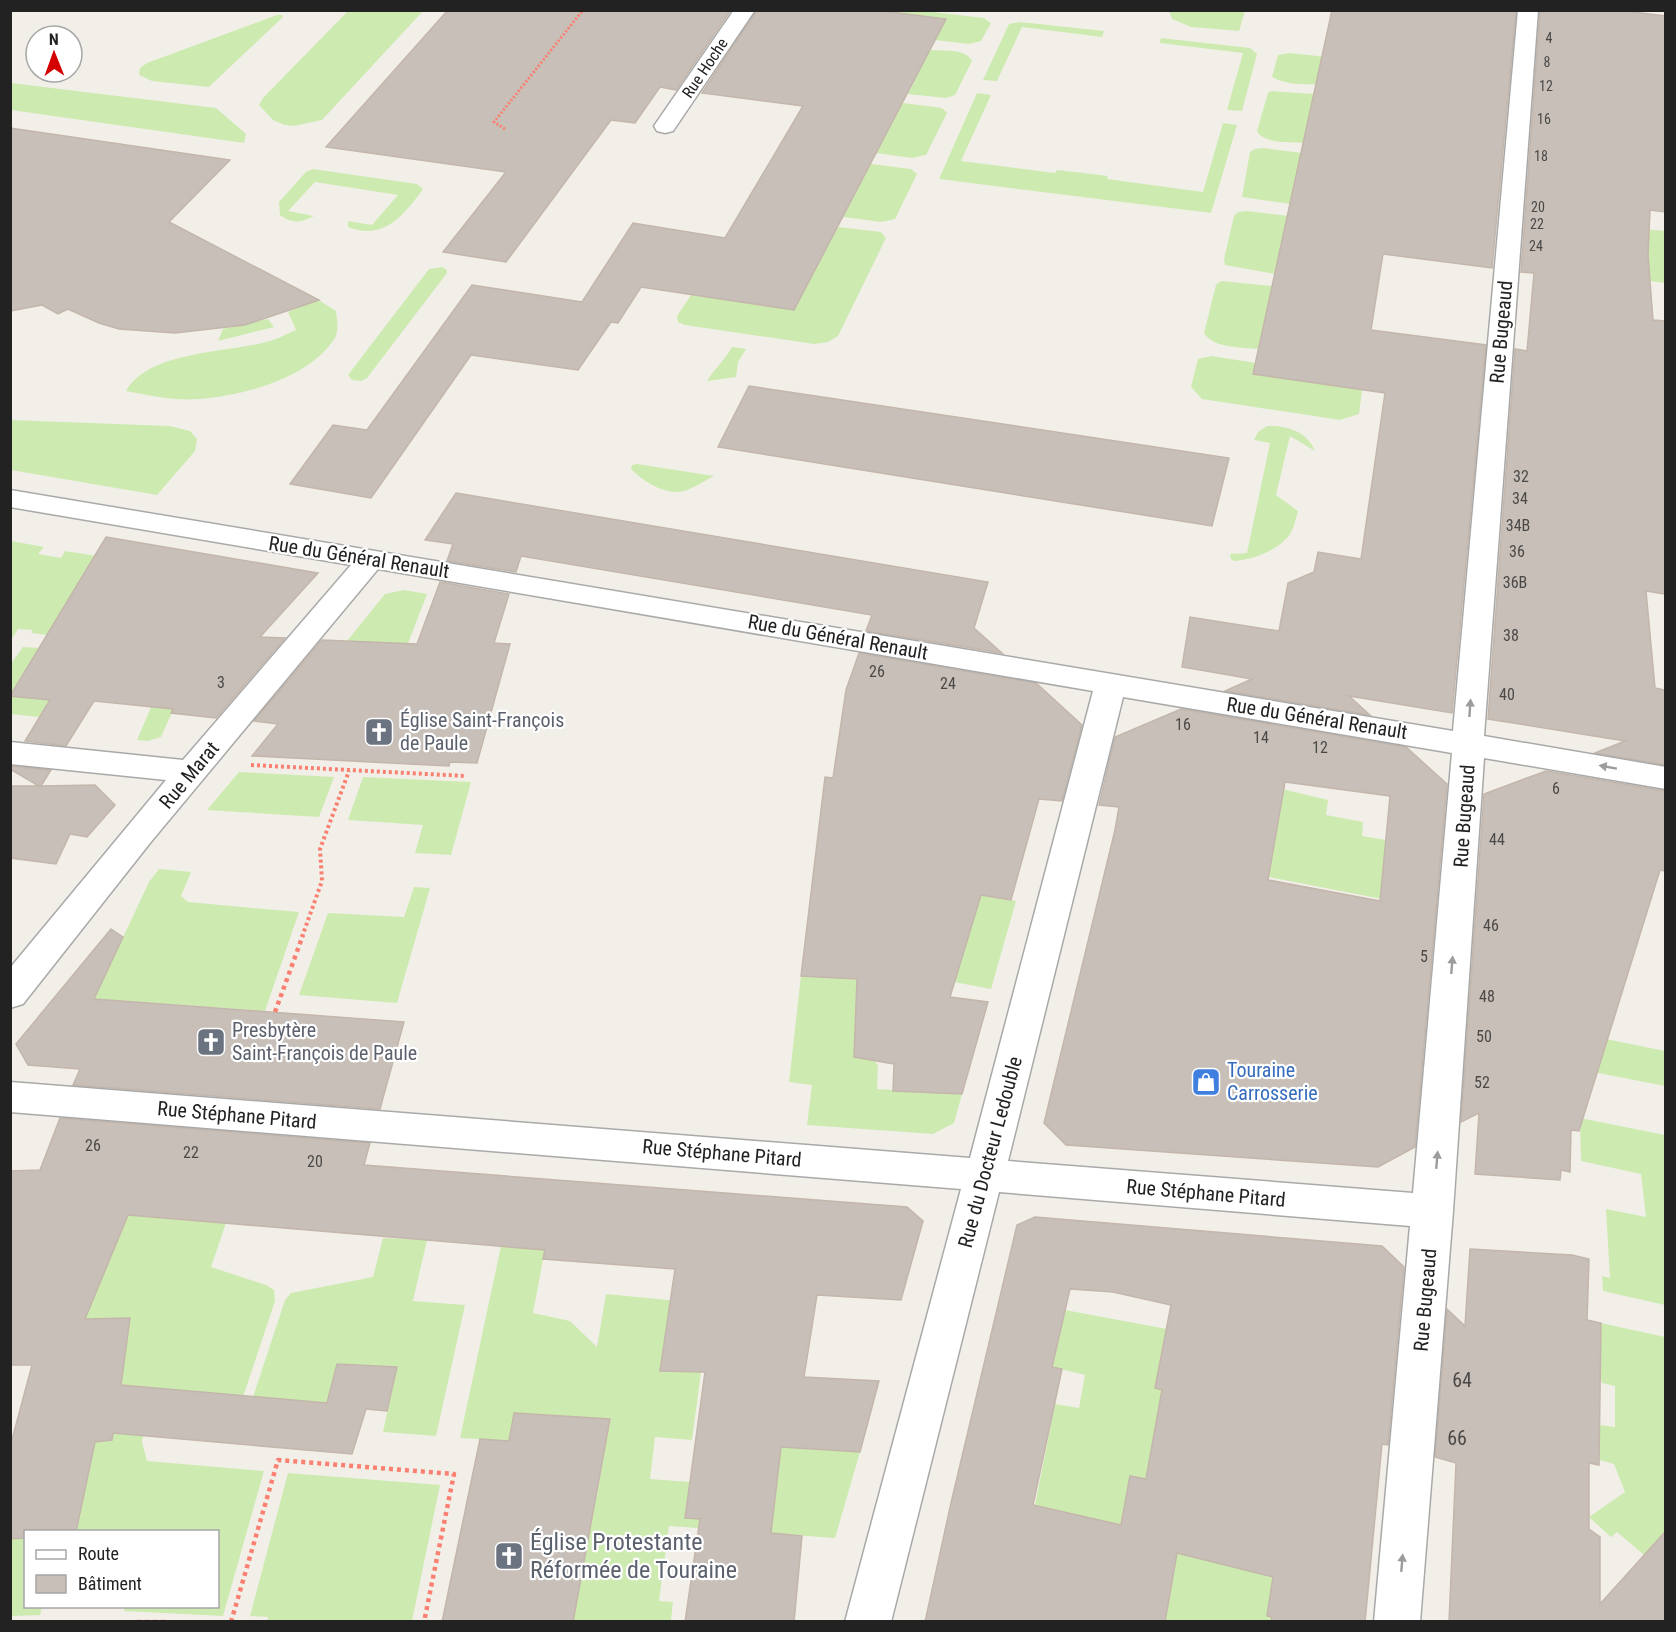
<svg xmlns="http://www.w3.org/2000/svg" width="1676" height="1632" viewBox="0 0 1676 1632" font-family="'Roboto Condensed',sans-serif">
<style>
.grass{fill:#cdebb0}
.building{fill:#c7bfb8;stroke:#c4b6ab;stroke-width:1.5;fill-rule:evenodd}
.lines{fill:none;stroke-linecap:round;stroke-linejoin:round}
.street-casing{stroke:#a9a9a9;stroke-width:3}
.path-far2{stroke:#fa8072;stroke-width:3;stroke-dasharray:2 2;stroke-linecap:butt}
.path-far1{stroke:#fa8072;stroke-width:4;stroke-dasharray:3 3;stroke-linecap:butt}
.path{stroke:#fa8072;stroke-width:4.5;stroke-dasharray:4 4;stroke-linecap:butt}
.street{fill:#fff;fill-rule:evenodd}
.oneway{fill:#9c9c9c}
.labels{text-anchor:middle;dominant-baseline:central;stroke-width:4.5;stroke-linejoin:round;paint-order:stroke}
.far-number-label{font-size:14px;fill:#4b4948}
.far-street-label{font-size:16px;fill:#222;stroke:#fff}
.number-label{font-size:16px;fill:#4b4948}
.street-label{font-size:20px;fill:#222;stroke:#fff}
.worship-label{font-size:20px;fill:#5b616d;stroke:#fff;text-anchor:start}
.shop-label{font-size:20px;fill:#366cbe;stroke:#fff;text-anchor:start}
.near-number-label{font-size:20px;fill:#4b4948}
.near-worship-label{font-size:24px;fill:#5b616d;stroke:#fff;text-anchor:start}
</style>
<rect width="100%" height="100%" fill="#f2efe9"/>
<g class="grass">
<path d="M348 11H423L322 120 294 126 285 125 273 120 259 105 263 98Z"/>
<path d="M875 11H924L984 18 991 23 981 41 969 44 935 40 946 19Z"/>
<path d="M1169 11V10L1245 11 1239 31 1191 27 1172 19Z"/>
<path d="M277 15H282L283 17 209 87 152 81 139 75 140 68 147 63Z"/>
<path d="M1020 22 1104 31 1102 37 1022 27 997 81 983 80 1009 24Z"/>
<path d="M1161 38 1250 48 1257 54 1242 111 1227 110 1243 53 1160 43Z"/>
<path d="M930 50C943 51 966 48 972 61L955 95 946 98 908 94Z"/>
<path d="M1289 53 1413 66C1375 73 1307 96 1272 77L1278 55Z"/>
<path d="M11 83 216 108 246 134 244 143 11 110Z"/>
<path d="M1271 91 1314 94 1304 143C1291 142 1263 144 1257 131L1268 93Z"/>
<path d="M977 93 991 95 961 161 1055 173 1057 170 1108 176 1107 179 1203 192 1223 123 1237 125 1211 213 939 179Z"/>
<path d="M903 103 942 108 947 113 926 155 912 158 876 153Z"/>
<path d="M1263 148 1302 153 1290 204 1242 197 1250 152 1255 149Z"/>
<path d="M871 164 911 169 917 174 895 219 882 222 843 217Z"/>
<path d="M313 169 417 184 423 189C404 215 384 241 348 227V221L372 225 398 195 315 182 288 211 314 216C301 223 292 224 280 215L279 202 306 172Z"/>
<path d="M1247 211 1288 216 1275 274 1225 265 1224 259 1234 216 1238 212Z"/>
<path d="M838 227 881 232 886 238 838 336 828 342 814 344 685 325 678 322 677 316 691 295 794 310Z"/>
<path d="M1644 229 1665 231V283L1635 279Z"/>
<path d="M442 267 447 270V273L367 378 361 381 352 380 348 375 429 269Z"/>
<path d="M1221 281 1273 286 1259 349C1242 347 1214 349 1204 333L1216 285Z"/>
<path d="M317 299 336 311C337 320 339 331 335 338 310 378 243 396 199 399 175 401 151 396 126 391 149 351 225 353 266 342 276 340 286 334 296 330L288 312Z"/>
<path d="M268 319 274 327 218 341 223 329Z"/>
<path d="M732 347 746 349 738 362 736 377 707 381C715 368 725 360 732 347Z"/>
<path d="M1211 356 1256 363 1254 374 1362 390 1359 414 1340 420 1202 399 1191 387 1198 359Z"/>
<path d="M10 420 170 426 190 431 197 439 195 451 157 495 11 470Z"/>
<path d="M1267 426C1287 425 1308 432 1315 451L1290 436 1276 495 1298 511C1296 518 1294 528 1290 534 1279 550 1253 560 1234 561L1231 559 1230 554 1247 553 1270 443 1254 440 1258 432Z"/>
<path d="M637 464 714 476C704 481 688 492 678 492 660 492 643 481 631 469L632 465Z"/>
<path d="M11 541 44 547 38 554 61 558 65 551 110 558 48 635 31 633 33 630 18 629 11 640Z"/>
<path d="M404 590 427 594 407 646 347 641 385 594Z"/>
<path d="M257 620 271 625 237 663 195 661 161 737 148 741 137 740 163 679Z"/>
<path d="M23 647 40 648 11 696 50 700 39 717 11 714 10 665Z"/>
<path d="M239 772 334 777 319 817 207 810Z"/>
<path d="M363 777 471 782 451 855 415 853 423 825 348 820Z"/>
<path d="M1282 789 1328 800 1326 815 1363 822 1362 836 1433 848 1428 908 1269 877Z"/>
<path d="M159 869 191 872 181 896 188 902 299 912 265 1011 94 999 149 882Z"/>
<path d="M903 880 1016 901 991 989 954 982Z"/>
<path d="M414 887 430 888 397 1003 299 995 328 913 404 917Z"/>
<path d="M801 976 894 982 874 1060 878 1066 877 1089 962 1094 954 1123 933 1134 807 1125 812 1085 789 1082Z"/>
<path d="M1591 1036 1665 1051V1086L1593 1072Z"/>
<path d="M1580 1118 1665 1135V1305L1603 1291 1602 1276 1610 1278 1606 1209 1646 1217 1641 1174 1581 1161Z"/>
<path d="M128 1215 226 1223 211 1267 266 1285 274 1290 275 1301 243 1397 148 1414 142 1442 147 1461 264 1471 223 1616 124 1611 125 1607 218 1606V1532L76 1531 83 1498 11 1477 10 1445 112 1440 119 1390 61 1301 94 1298Z"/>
<path d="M383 1238 427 1240 413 1301 465 1305 436 1436 383 1432 397 1367 337 1364 327 1403 253 1397 285 1300 291 1293 373 1277Z"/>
<path d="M501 1246 545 1249 533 1313 570 1321 597 1347 606 1294 710 1304 666 1330 660 1370 701 1372 692 1440 655 1437 650 1479 690 1482 685 1518 736 1523 776 1492 781 1447 860 1452 835 1538 669 1526 659 1601 673 1602 671 1620 680 1621 573 1622 591 1521 587 1496H597L607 1434 583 1432 585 1418 514 1413 509 1441 460 1438Z"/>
<path d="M1065 1310 1167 1329 1155 1388 1162 1390 1146 1479 1130 1476 1121 1525 1035 1505 1055 1404 1079 1408 1085 1375 1052 1367Z"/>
<path d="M1601 1323 1665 1337V1532L1644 1555 1617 1532 1611 1537 1589 1517 1625 1492 1614 1464 1600 1460 1599 1425 1615 1427V1386L1602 1383 1600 1375Z"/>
<path d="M288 1473 440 1485 412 1621 267 1622 268 1617 250 1616Z"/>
<path d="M1181 1525 1239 1541 1236 1568 1273 1577 1267 1615 1272 1617 1271 1621 1165 1622Z"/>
<path d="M10 1528 25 1538 26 1606 42 1607 40 1615 11 1616Z"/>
</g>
<g class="building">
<path d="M448 10H731L676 90 660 87 635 123 611 120 506 262 443 252 506 172 326 147Z"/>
<path d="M757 10H875L946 19 794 310 641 287 618 323 611 322 578 370 471 355 371 498 290 484 333 425 367 430 472 285 582 302 633 223 725 238 803 106 702 93Z"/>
<path d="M1332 10H1516L1492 268 1383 254 1371 330 1486 345 1452 713 1349 696 1370 715 1225 691 1252 679 1182 667 1190 617 1279 631 1288 583 1314 572 1318 552 1361 559 1385 393 1253 374Z"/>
<path d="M1540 10H1617L1665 16V212L1650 210 1648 255 1653 320 1665 321V594L1646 591 1655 688 1665 690V765L1595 753 1625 741 1488 719 1515 349 1527 351 1534 273 1521 272Z"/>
<path d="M10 128 230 160 169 222 319 300 245 325 175 333 119 329 99 323 68 309 58 314 42 305 10 311Z"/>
<path d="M749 386 1229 458 1212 526 718 447Z"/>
<path d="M456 493 988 582 974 628 1002 653 866 631 872 615 521 556 516 572 447 561 453 544 425 540Z"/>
<path d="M106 537 318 573 260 637 285 638 216 718 171 713 173 709 94 701 66 746 25 741 50 700 10 696Z"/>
<path d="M440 582 509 594 494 643 510 644 477 763 450 762 449 766 252 756 278 724 254 721 322 640 417 644Z"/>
<path d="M859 653 1036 683 1082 725 1062 801 1039 799 1011 900 981 895 950 997 988 1002 962 1094 893 1091 894 1064 854 1057 857 979 801 976 825 777 833 778 846 690Z"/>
<path d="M1181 709 1406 747 1447 784 1415 1147 1378 1167 1066 1145 1044 1123 1115 830 1119 807 1099 805 1115 737ZM1285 782 1390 796 1380 901 1268 880Z"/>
<path d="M10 766 51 770 41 786 95 785 115 805 87 837 70 834 56 864 10 858V786H39L10 769Z"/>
<path d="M1546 771 1665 791V871L1660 870 1579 1131 1571 1130 1570 1172 1561 1170 1560 1180 1475 1174 1479 1113 1461 1122 1484 794Z"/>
<path d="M111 929 123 937 94 999 404 1022 380 1109 73 1085 80 1069 28 1065 16 1044Z"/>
<path d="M60 1118 370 1143 364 1165 907 1207 923 1221 901 1300 817 1295 804 1377 879 1381 860 1452 781 1447 771 1533 802 1536 794 1622H685L700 1519 685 1518 705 1372 660 1371 675 1269 543 1259 545 1250 128 1215 85 1319 130 1318 121 1385 327 1403 337 1364 397 1367 387 1411 366 1409 352 1454 113 1433 112 1440 95 1442 76 1532H26V1538L10 1539V1447L32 1365H10V1171L40 1170Z"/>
<path d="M1035 1217 1382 1246 1404 1267 1388 1445 1382 1444 1365 1622H1271L1272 1617 1267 1616 1273 1577 1177 1553 1165 1622H925L951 1503 1017 1225ZM1070 1289 1113 1292 1171 1305 1155 1388 1162 1390 1146 1479 1130 1476 1121 1525 1033 1505 1062 1369 1052 1367Z"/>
<path d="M1470 1249 1572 1255 1589 1259 1587 1320 1601 1323 1599 1465 1589 1463V1529L1600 1537V1604L1665 1532V1622H1449L1456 1463 1435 1457 1447 1309 1465 1326Z"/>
<path d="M514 1413 610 1419 573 1622H442L480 1439 509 1441Z"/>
</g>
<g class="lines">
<g class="street-casing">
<g id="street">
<path d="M734 10H755L673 131 665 133 657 131 654 126Z"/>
<path d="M1518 10H1538L1484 736 1666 767V789L1484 758 1453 1211 1420 1622H1374L1410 1226 999 1192 891 1622H845L961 1189 10 1112V1082L970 1158 1093 691 378 569 150 843 23 1004 10 1008V968L166 780 10 764V742L183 760 351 565 10 507V490L1453 731ZM1123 697 1452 753 1413 1193 1008 1161Z"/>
</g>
</g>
<path class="path-far2" d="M505 129 494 122 583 10"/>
<g class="path-far1">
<path d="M251 765 466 776"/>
<path d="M302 937 322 881 320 849 349 771"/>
</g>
<g class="path">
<path d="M275 1012 303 935"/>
<path d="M137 1622H165"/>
<path d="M231 1622 278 1460 454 1474 424 1622"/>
</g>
<use href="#street" class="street"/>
</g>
<defs><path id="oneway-solid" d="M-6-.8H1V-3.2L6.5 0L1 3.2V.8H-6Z" transform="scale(1.5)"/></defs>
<g class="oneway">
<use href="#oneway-solid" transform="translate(1470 708) rotate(-86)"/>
<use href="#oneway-solid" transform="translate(1608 767) rotate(-170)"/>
<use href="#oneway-solid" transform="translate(1452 965) rotate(-85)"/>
<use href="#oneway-solid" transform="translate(1437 1160) rotate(-85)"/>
<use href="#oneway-solid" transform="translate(1402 1563) rotate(-85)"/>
</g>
<defs>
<g id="church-square" transform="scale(1.5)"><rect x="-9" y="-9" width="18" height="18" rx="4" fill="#6b7280" stroke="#fff"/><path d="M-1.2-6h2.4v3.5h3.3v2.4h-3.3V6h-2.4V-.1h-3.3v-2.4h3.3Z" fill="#fff"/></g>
<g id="shop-square" transform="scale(1.5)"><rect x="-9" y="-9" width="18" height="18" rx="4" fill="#3f7fe0" stroke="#fff"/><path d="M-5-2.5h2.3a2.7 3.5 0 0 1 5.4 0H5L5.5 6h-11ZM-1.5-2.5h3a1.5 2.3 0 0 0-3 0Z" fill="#fff"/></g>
</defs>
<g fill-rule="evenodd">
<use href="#church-square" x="379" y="732"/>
<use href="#church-square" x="211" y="1042"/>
<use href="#shop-square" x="1206" y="1082"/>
<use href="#church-square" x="509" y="1556"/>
</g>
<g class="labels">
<g class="far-number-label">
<text x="1549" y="38">4</text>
<text x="1547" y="62">8</text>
<text x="1546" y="86">12</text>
<text x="1544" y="119">16</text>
<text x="1541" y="156">18</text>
<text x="1538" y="207">20</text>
<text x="1537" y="224">22</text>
<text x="1536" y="246">24</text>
</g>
<g class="far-street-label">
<text transform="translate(705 68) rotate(-56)">Rue Hoche</text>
</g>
<g class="number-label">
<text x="1521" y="476">32</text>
<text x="1520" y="498">34</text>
<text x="1518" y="525">34B</text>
<text x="1517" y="551">36</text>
<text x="1515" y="582">36B</text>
<text x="1511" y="635">38</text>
<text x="877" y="671">26</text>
<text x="221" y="682">3</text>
<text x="948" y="683">24</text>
<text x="1507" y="694">40</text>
<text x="1183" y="724">16</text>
<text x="1261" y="737">14</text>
<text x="1320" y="747">12</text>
<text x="1556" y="788">6</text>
<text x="1497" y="839">44</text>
<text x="1491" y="925">46</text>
<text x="1424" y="956">5</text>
<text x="1487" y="996">48</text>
<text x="1484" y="1036">50</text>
<text x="1482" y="1082">52</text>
<text x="93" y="1145">26</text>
<text x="191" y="1152">22</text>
<text x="315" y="1161">20</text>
</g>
<g class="street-label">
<text transform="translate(1501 332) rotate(-85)">Rue Bugeaud</text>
<text transform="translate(359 557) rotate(9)">Rue du Général Renault</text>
<text transform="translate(838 637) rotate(10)">Rue du Général Renault</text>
<text transform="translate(1317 718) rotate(9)">Rue du Général Renault</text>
<text transform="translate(189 775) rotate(-50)">Rue Marat</text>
<text transform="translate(1464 816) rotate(-86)">Rue Bugeaud</text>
<text transform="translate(237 1115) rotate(5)">Rue Stéphane Pitard</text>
<text transform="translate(990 1152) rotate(-75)">Rue du Docteur Ledouble</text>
<text transform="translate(722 1153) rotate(5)">Rue Stéphane Pitard</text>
<text transform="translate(1206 1193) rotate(5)">Rue Stéphane Pitard</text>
<text transform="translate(1425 1300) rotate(-85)">Rue Bugeaud</text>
</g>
<g class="worship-label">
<text x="400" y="720">Église Saint-François<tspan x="400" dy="23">de Paule</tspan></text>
<text x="232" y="1030">Presbytère<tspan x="232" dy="23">Saint-François de Paule</tspan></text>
</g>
<g class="shop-label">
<text x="1227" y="1070">Touraine<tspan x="1227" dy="23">Carrosserie</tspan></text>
</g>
<g class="near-number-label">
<text x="1462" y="1380">64</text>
<text x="1457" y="1438">66</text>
</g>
<g class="near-worship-label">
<text x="530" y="1542">Église Protestante<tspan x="530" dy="28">Réformée de Touraine</tspan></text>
</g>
</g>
<rect width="1676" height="1632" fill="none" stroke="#222222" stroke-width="24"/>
<rect x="24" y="1530" width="195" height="78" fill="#ffffff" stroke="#a7a7a7" stroke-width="1.5"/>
<rect x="36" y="1550" width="30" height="9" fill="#ffffff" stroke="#a7a7a7" stroke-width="1.5"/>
<text x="78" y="1560" font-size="18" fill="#222222">Route</text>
<rect x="36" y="1575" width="30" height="18" fill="#c7bfb8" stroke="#a7a7a7" stroke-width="1.5"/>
<text x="78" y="1590" font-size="18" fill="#222222">Bâtiment</text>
<g transform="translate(54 54) rotate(359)"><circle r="28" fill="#ffffff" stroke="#a7a7a7" stroke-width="1.5"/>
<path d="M0-4.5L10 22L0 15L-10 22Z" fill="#d40000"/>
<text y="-9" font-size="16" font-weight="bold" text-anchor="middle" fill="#222222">N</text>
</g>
</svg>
